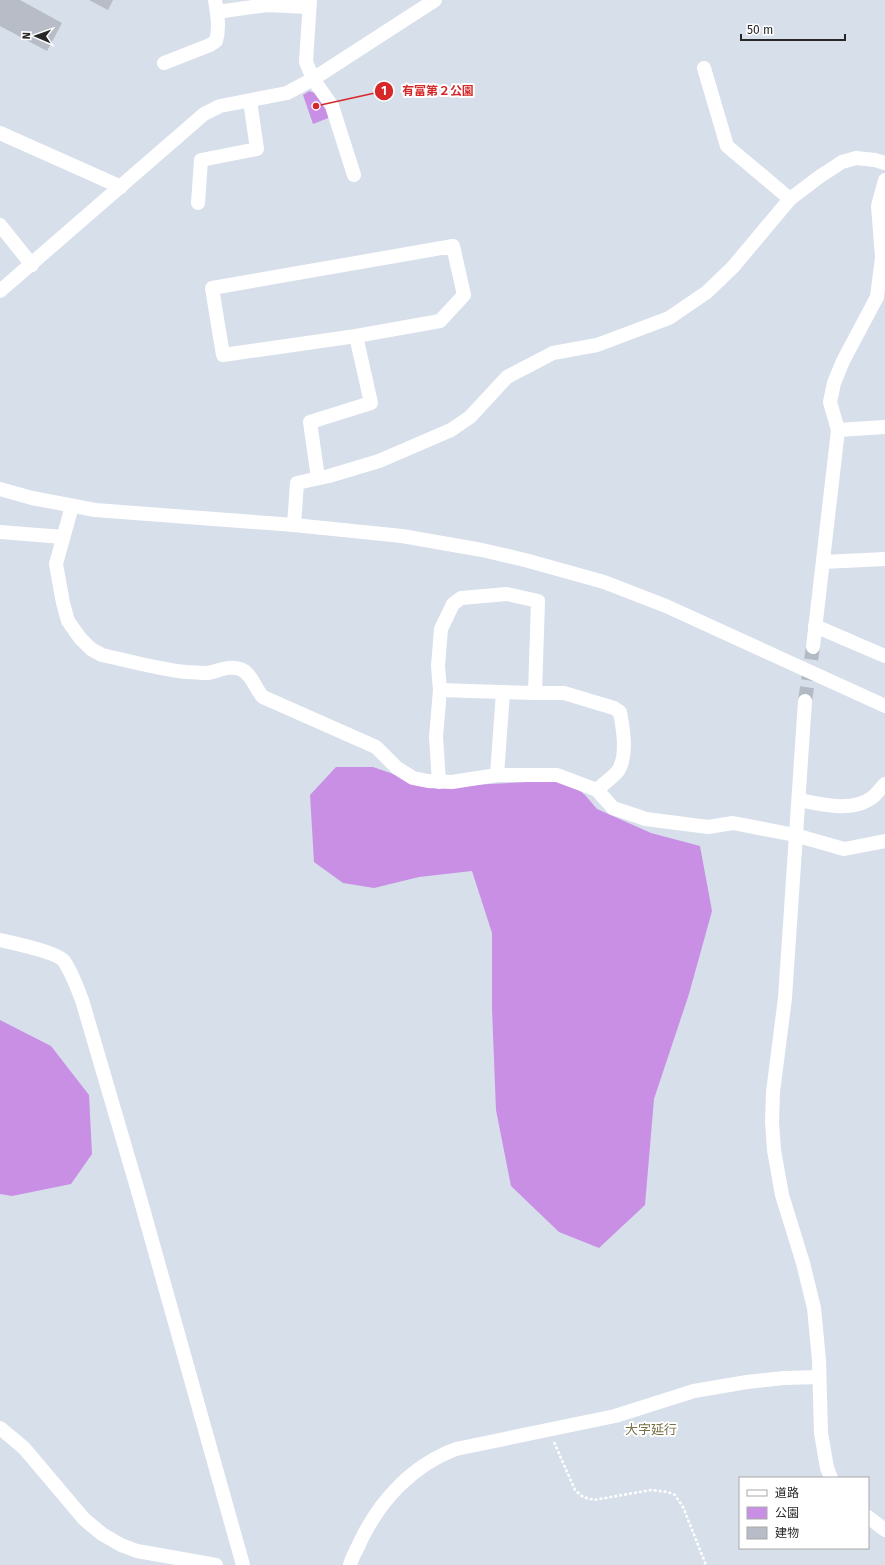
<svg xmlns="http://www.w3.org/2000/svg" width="885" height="1565" viewBox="0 0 885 1565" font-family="'Fira Sans','Noto Sans JP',sans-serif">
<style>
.green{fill:#c98fe5}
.building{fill:#b7bcc6}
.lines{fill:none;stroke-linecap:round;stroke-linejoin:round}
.minor-tunnel{stroke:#b4bac4;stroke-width:14;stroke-dasharray:14 7;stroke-linecap:butt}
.path{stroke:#fff;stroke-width:2.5;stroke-dasharray:3 2;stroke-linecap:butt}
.minor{stroke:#fff;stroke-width:14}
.labels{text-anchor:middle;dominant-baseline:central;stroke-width:4;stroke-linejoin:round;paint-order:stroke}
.quarter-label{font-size:13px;fill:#797046;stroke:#fff}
.leader{fill:none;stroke:#d62828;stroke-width:1.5}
.callout-dot{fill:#d62828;stroke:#fff;stroke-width:1.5}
.mark-label{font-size:12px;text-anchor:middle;font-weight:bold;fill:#fff}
.callout-label{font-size:12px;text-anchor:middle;font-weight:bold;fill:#d62828;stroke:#fff;stroke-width:4;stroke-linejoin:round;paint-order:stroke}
</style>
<rect width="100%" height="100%" fill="#d7dfeb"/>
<g class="green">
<path d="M309 91 318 94 331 117 313 124 303 95Z"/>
<path d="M336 767H373L431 787 567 780 585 795 597 809 651 833 700 846 712 911 689 994 654 1099 645 1205 599 1248 559 1232 511 1186 496 1110 492 1009V933L472 871 419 877 374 888 343 883 314 862 310 795Z"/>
<path d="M0 1020 51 1046 89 1095 92 1154 71 1184 12 1196 0 1194Z"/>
</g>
<g class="building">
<path d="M0 0H20L62 23 47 51 0 26Z"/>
<path d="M89 0H113L108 10Z"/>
</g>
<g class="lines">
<path class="minor-tunnel" d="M805 701 813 647"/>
<path class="path" d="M554 1442 575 1490 583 1497 594 1500 651 1490 668 1492 675 1495 683 1507 706 1565"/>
<g class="minor">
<path d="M310 0 306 62 313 79 332 106 354 175"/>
<path d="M217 12 267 5 308 7"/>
<path d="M164 63 210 45 216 41C220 28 217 13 215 0"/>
<path d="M704 68 727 146 790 199"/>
<path d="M0 133 121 187"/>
<path d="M198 203 201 160 257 149 250 101"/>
<path d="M0 225 32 265"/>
<path d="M0 291 204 114 220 106 287 93 313 79 435 0"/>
<path d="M838 430 885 427"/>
<path d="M318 478 310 422 371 403 356 336 440 321 464 295 453 246 212 288 223 355 356 336"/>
<path d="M0 489 32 498 95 510 294 525 402 536 482 550 525 560 604 582 666 606 885 706"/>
<path d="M72 506 56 564 63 603 68 621 80 638 91 649 102 655C130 661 158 669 186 672 193 672 201 673 208 673 219 671 229 665 240 669 252 673 255 689 263 697L376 747 397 768 413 778 428 781 452 782 497 775H557L597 790 613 808 646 819 708 827 733 823 795 835 844 849 885 841"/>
<path d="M294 525 297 483 329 476 379 461 451 430 470 417 507 377 553 353 597 345 669 318 707 292 733 267 790 199 819 177 842 162 856 158 875 160 885 163"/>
<path d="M0 532 63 537"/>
<path d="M823 562 885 559"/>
<path d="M815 626 885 656"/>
<path d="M813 647 838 430 830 402 834 383 843 361 877 297 882 257 878 206 885 180"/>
<path d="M440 690 535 693"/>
<path d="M805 701 785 998 773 1092 772 1122 774 1150 782 1195 803 1263 814 1308 819 1360 821 1433 827 1468 831 1478"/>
<path d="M497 775 503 692"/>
<path d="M439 782 436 737 440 690 438 666 441 629 453 604 461 598 507 594 538 601 535 693H564L614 708 620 712C623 728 628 756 618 771 612 778 603 784 597 790"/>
<path d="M799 800C823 805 854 813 874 796 878 792 881 788 885 784"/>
<path d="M0 940C13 943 57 952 64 961 72 973 77 987 82 1000L138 1191 243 1565"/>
<path d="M0 1428 24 1448 84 1519 102 1534 121 1545 137 1551 216 1565"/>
<path d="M868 1517 885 1530"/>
<path d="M350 1565C352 1556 358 1548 361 1540 381 1499 413 1465 456 1449L615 1416 694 1391 747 1382 784 1378 819 1377"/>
</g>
</g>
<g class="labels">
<g class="quarter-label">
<text x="651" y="1429">大字延行</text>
</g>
</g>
<path class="leader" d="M316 106L384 91"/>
<g class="callout-dot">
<circle cx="316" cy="106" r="4"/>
<circle cx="384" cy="91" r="10"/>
</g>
<g class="mark-label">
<text x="384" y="95">1</text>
</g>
<g class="callout-label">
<text x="438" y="95">有富第２公園</text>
</g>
<rect x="739" y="1477" width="130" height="72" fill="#ffffff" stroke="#a9a9a9"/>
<rect x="747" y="1490" width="20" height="6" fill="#ffffff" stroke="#a9a9a9"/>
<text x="775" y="1497" font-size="12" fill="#272727">道路</text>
<rect x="747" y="1507" width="20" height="12" fill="#c98fe5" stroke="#a9a9a9"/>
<text x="775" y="1517" font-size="12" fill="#272727">公園</text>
<rect x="747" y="1527" width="20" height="12" fill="#b7bcc6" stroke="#a9a9a9"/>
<text x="775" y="1537" font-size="12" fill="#272727">建物</text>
<g transform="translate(36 36) rotate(272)" stroke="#ffffff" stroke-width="3" paint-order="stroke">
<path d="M0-3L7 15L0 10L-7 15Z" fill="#272727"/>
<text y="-6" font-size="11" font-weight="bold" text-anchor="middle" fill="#272727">N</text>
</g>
<path d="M741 34v6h104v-6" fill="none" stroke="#272727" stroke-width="2"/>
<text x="747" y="34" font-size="12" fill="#272727" stroke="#ffffff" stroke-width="3" paint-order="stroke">50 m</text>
</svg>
